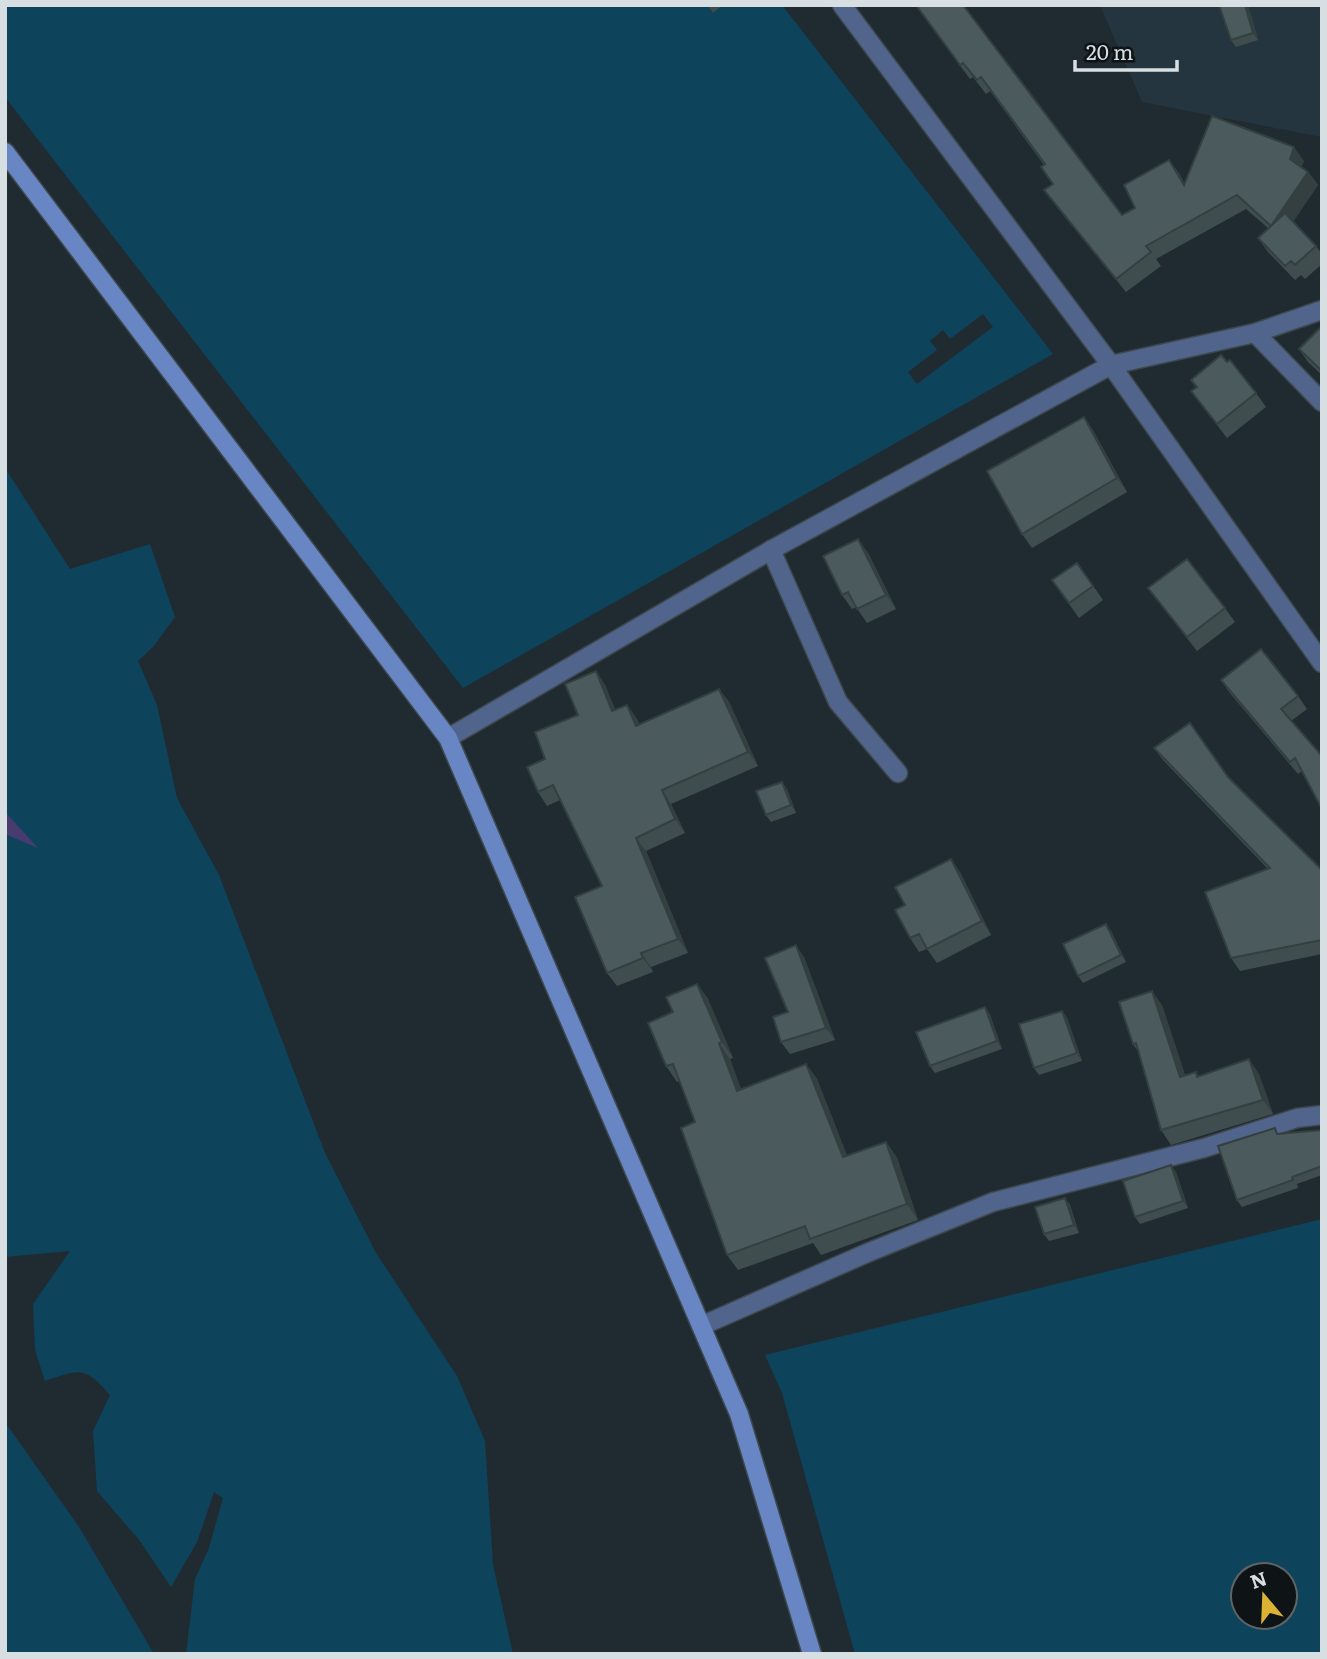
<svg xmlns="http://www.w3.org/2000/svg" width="1327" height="1659" viewBox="0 0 1327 1659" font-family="Literata,serif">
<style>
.built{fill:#25353f}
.green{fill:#0e435c;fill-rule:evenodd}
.water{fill:#473b70}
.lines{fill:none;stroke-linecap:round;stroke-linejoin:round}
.minor-casing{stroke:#3d484d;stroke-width:21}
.secondary-casing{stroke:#3d484d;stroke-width:21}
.minor{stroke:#51658c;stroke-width:18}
.secondary{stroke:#6786c3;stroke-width:18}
.wall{fill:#404d4f}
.shaded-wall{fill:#343f40}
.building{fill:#4b5a5c;stroke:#343f40;stroke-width:2}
</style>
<rect width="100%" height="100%" fill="#202b31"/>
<path class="built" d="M1100 5H1322V137L1142 102Z"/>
<g class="green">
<path d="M5 5H707L713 13 723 5H782L1053 354 463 688 5 97ZM983 314 993 327 917 384 908 372 937 350 930 341 943 330 950 339Z"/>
<path d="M5 468 70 569 150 544 175 617 153 647 138 661 157 705 177 798 219 875 325 1153 376 1253 457 1376 485 1441 493 1565 513 1654H186L195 1579 209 1548 223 1498 214 1492 197 1542 171 1587 140 1541 97 1491 93 1431 110 1395C85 1366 80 1369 45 1381L35 1350 33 1304 70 1251 5 1257Z"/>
<path d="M1322 1219V1654H855L782 1393 765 1355ZM1285 1575V1617H1243V1575Z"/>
<path d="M5 1422 79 1527 154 1654H5Z"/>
</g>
<path class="water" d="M5 812 6 813 38 848 5 834Z"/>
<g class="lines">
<g class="minor-casing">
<g id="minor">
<path d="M842 5 1111 365 1322 663"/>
<path d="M1255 333 1322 402"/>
<path d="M771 550 838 702 898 773"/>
<path d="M448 738 771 550 1111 365 1255 333 1322 310"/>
<path d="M701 1326 867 1253 993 1202 1204 1148 1297 1118 1322 1115"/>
</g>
</g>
<g class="secondary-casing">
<path id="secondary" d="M5 152 448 738 739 1414 812 1654"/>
</g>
<use href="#minor" class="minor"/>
<use href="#secondary" class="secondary"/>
</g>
<g class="wall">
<path d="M707 5H723L713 13Z"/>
<path d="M915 5 1122 215 1135 208 1179 173 1184 183 1304 161 1301 167 1308 172 1318 185 1293 221 1316 246 1322 254V264L1305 279 1301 275 1295 280 1268 252 1258 238 1268 228 1246 209 1156 259 1161 266 1126 292 1054 203 1044 190 1052 184 1044 165 990 91 986 94 973 77 970 79Z"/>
<path d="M1219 5H1248L1258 40 1236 47 1231 40Z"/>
<path d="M1322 326V375L1308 362 1299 349Z"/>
<path d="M1227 362 1256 393 1266 407 1227 438 1191 391 1197 387 1191 380Z"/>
<path d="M1084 417 1094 432 1127 492 1032 548 1022 534Z"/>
<path d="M868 553 896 609 867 623 856 607 852 609 842 595Z"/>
<path d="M1077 563 1103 600 1079 618 1052 580Z"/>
<path d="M1148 588 1225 608 1235 622 1197 651Z"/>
<path d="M596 671 605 685 615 710 627 705 637 719 639 724 719 689 729 702 758 766 671 804 685 833 646 851 688 953 651 967 653 972 617 986 607 973 602 886 560 800 547 806 538 792 545 759 578 715Z"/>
<path d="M1221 680 1298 696 1307 709 1291 721 1302 771 1298 774 1229 692Z"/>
<path d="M1154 748 1228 777 1322 870V954L1240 971 1231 958 1268 869 1163 760Z"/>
<path d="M787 789 796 813 771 822 766 815Z"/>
<path d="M960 872 991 935 937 963 927 949 919 952 910 938 905 905Z"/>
<path d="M1111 931 1126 962 1083 983 1078 976Z"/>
<path d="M804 957 835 1040 790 1054 781 1042 788 1012Z"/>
<path d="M697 984 708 999 733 1058 730 1059 741 1090 806 1064 817 1079 847 1156 886 1142 897 1158 918 1220 821 1255 813 1243 738 1270 727 1255 695 1122 679 1081 677 1082 666 1066 673 1012Z"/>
<path d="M1162 1005 1185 1075 1196 1072 1199 1077 1259 1074 1273 1114 1171 1145 1161 1130 1140 1054 1133 1044Z"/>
<path d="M985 1007 990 1015 1002 1049 935 1073 930 1066Z"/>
<path d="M1062 1011 1067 1018 1082 1061 1039 1075 1034 1068Z"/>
<path d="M1322 1130V1175L1297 1184 1298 1188 1242 1207 1237 1200 1279 1134Z"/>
<path d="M1176 1172 1188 1208 1140 1224 1135 1217Z"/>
<path d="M1065 1198 1070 1205 1079 1233 1049 1241 1044 1234Z"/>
</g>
<g class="shaded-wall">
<path d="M1245 5H1248L1258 40 1253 33Z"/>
<path d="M1294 147 1304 161 1299 173 1290 159Z"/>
<path d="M1169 160 1179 173 1193 199 1184 185Z"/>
<path d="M1308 172 1318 185 1281 240 1271 226Z"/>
<path d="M1084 417 1094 432 1127 492 1117 478Z"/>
<path d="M858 539 868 553 896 609 886 595Z"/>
<path d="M596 671 605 685 622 725 612 711Z"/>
<path d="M719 689 729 702 758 766 748 752Z"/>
<path d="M627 705 637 719 645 740 636 726Z"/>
<path d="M782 782 787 789 796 813 791 805Z"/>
<path d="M662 790 671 804 685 833 675 819Z"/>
<path d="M636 838 646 851 688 953 678 939Z"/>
<path d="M951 859 960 872 991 935 982 921Z"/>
<path d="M1106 924 1111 931 1126 962 1121 955Z"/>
<path d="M796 945 804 957 835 1040 826 1028Z"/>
<path d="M641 953 651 967 653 972 643 958Z"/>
<path d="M697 984 708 999 733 1058 722 1042Z"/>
<path d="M1152 991 1162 1005 1190 1091 1180 1077Z"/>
<path d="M985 1007 990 1015 1002 1049 997 1041Z"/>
<path d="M1062 1011 1067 1018 1082 1061 1077 1053Z"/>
<path d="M719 1043 730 1059 748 1107 737 1091Z"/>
<path d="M1249 1059 1259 1074 1273 1114 1263 1100Z"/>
<path d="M806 1064 817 1079 854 1173 843 1157Z"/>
<path d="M886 1142 897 1158 918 1220 907 1204Z"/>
<path d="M1171 1165 1176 1172 1188 1208 1183 1201Z"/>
<path d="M1065 1198 1070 1205 1079 1233 1074 1225Z"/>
</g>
<g class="building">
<path d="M916 5H963L1122 215 1135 208 1124 185 1169 160 1184 185 1212 116 1294 147 1290 159 1308 172 1271 226 1237 195 1146 246 1151 252 1116 279 1044 190 1053 184 1041 167 1045 164 981 77 977 80 963 63 960 65Z"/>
<path d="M1219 5H1245L1253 33 1231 40Z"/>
<path d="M1285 213 1316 246 1295 265 1291 261 1285 266 1258 238Z"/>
<path d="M1322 326V371L1299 349Z"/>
<path d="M1221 355 1227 362 1230 360 1256 393 1217 424 1191 391 1197 387 1191 380Z"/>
<path d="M1084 417 1117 478 1022 534 987 471Z"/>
<path d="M858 539 886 595 857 609 848 592 842 595 823 556Z"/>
<path d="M1187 559 1225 608 1187 637 1148 588Z"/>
<path d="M1077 563 1093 586 1069 603 1052 580Z"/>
<path d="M1261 649 1298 696 1281 709 1322 756V809L1295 758 1290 762 1221 680Z"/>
<path d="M596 671 612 711 627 705 636 726 719 689 748 752 662 790 675 819 636 838 678 939 641 953 643 958 607 973 575 897 602 886 553 785 538 792 527 767 545 759 535 732 578 715 565 684Z"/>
<path d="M1190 723 1228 777 1322 870V940L1231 958 1205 892 1270 868 1154 748Z"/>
<path d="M782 782 791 805 766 815 756 791Z"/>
<path d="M951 859 982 921 927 949 919 934 910 938 895 910 905 905 895 887Z"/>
<path d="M1106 924 1121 955 1078 976 1063 944Z"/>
<path d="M796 945 826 1028 781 1042 773 1017 788 1012 765 958Z"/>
<path d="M697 984 722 1042 719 1043 737 1091 806 1064 843 1157 886 1142 907 1204 810 1239 805 1226 727 1255 681 1128 695 1122 673 1064 666 1066 648 1023 673 1012 666 997Z"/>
<path d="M1152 991 1180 1077 1196 1072 1197 1077 1249 1059 1263 1100 1161 1130 1136 1043 1133 1044 1119 1002Z"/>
<path d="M985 1007 997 1041 930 1066 916 1032Z"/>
<path d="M1062 1011 1077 1053 1034 1068 1019 1024Z"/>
<path d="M1275 1128 1277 1134 1322 1130V1166L1292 1177 1293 1180 1237 1200 1218 1146Z"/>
<path d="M1171 1165 1183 1201 1135 1217 1123 1181Z"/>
<path d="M1065 1198 1074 1225 1044 1234 1035 1207Z"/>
</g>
<rect width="1327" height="1659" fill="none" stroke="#d8dfe3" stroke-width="14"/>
<g transform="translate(1264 1596) rotate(341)"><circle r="33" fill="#0e1315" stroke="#5f6567" stroke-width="2"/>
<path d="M0-5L12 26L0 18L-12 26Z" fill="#dcb233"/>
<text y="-10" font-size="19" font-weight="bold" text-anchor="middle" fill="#d8dfe3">N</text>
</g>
<path d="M1075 60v10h102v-10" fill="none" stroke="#d8dfe3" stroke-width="3.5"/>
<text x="1086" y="60" font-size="21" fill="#d8dfe3" stroke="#0e1315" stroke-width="5" paint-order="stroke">20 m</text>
</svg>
